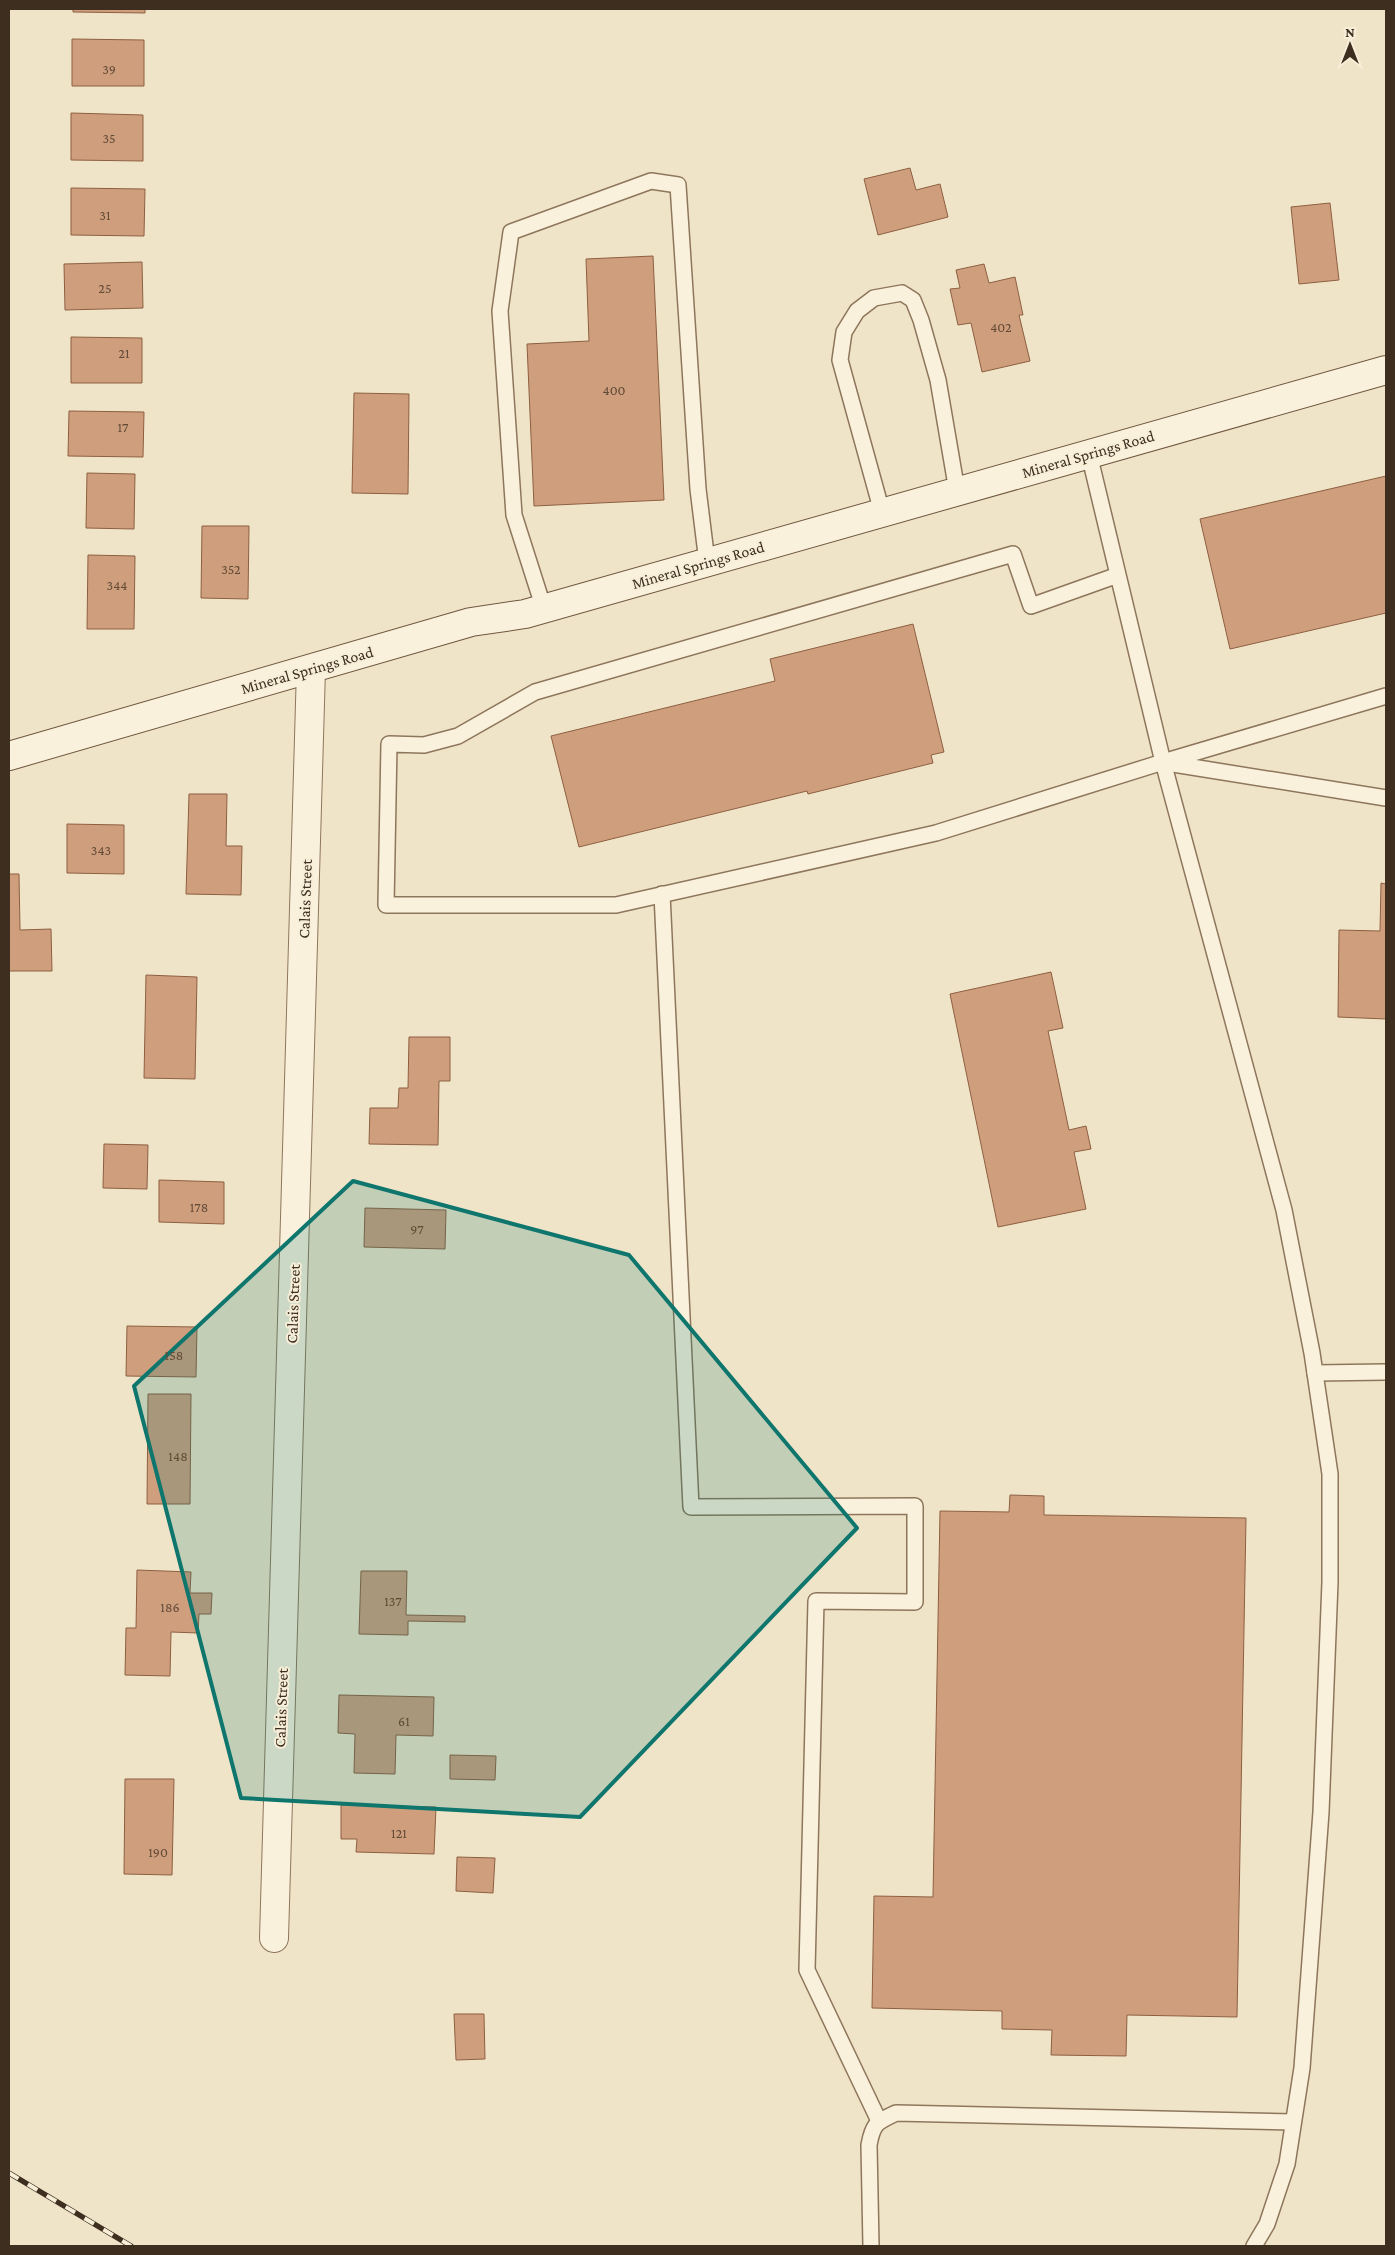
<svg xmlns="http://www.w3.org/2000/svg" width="1395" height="2255" viewBox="0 0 1395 2255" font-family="'Crimson Pro',serif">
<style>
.building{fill:#cf9f7d;stroke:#8d5f41}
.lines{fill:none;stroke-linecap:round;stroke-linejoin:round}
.lane-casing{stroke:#8d765c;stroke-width:18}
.street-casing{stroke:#8d765c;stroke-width:30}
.secondary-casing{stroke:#6f573f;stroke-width:30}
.lane{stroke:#faf1dc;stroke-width:15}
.street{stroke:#faf1dc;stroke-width:28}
.secondary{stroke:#faf1dc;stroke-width:28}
.rail-casing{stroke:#3d2e20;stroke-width:5.5}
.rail{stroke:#f7eed8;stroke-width:4;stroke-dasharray:11;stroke-linecap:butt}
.marked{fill:#0f766e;fill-opacity:0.2;stroke:#0f766e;stroke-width:4;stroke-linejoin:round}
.labels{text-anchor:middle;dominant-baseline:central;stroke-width:4;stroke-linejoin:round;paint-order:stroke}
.number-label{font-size:14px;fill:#624a37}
.street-label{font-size:16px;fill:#3d2e20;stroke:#f7eed8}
</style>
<rect width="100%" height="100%" fill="#f0e4c8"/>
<g class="building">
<path d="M73 9H145V13L73 12Z"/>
<path d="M72 39 144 40V86H72Z"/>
<path d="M71 113 143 115V161L71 160Z"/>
<path d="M910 168 916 190 940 184 948 217 878 235 864 179Z"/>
<path d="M71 188 145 189 144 236 71 235Z"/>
<path d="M1330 203 1339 280 1299 284 1291 207Z"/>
<path d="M653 256 664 500 534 506 527 344 589 341 586 259Z"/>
<path d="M142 262 143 308 65 310 64 264Z"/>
<path d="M984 264 989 283 1015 277 1023 315H1019L1030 361 982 372 971 323 958 325 950 289 960 288 956 270Z"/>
<path d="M71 337 142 338V383H71Z"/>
<path d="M354 393 409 394 408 494 352 493Z"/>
<path d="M69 411 144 412 143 457 68 456Z"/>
<path d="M87 473 135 474 134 529 86 528Z"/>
<path d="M1386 476V613L1230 649 1200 519Z"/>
<path d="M202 526H249L248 599 201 598Z"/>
<path d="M88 555 135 556 134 629H87Z"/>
<path d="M913 624 944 752 931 755 933 763 808 794 807 791 579 847 551 736 775 681 770 659Z"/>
<path d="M189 794H227L226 846H242L241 895 186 894Z"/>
<path d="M67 824 124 825V874L67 873Z"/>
<path d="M9 874H19L20 930 51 929 52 971H9Z"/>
<path d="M1381 883 1386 884V1019L1338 1017 1339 930 1380 931Z"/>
<path d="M1051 972 1063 1028 1048 1031 1069 1130 1086 1126 1091 1149 1074 1152 1086 1209 998 1227 950 994Z"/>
<path d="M146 975 197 977 195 1079 144 1078Z"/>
<path d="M409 1037H450V1081H439L438 1145 369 1144 370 1108H398L399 1088H408Z"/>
<path d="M104 1144 148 1145 147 1189 103 1188Z"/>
<path d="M159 1180 224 1182V1224L159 1222Z"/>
<path d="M365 1208 446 1210 445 1249 364 1247Z"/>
<path d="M127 1326 197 1327 196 1377 126 1376Z"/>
<path d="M148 1394H191L190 1504H147Z"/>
<path d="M1010 1495 1044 1496V1515L1246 1518 1237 2017 1127 2015 1126 2056 1051 2055 1052 2030 1002 2029V2011L872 2008 874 1896 933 1897 940 1511 1009 1512Z"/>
<path d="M137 1570 191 1572 190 1593H212L211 1614H199L198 1633 171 1632 170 1676 125 1675 126 1628H136Z"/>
<path d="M361 1571H407L406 1615 465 1616V1622L408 1621V1635L359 1634Z"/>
<path d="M339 1695 434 1697 433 1736 396 1735 395 1774 354 1773 355 1734 338 1733Z"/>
<path d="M450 1755 496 1756 495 1780 450 1779Z"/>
<path d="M125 1779H174L172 1875 124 1874Z"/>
<path d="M341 1805 436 1807 434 1854 356 1852 357 1839H341Z"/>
<path d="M457 1857 495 1858 493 1893 456 1891Z"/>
<path d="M454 2014H484L485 2059 456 2060Z"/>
</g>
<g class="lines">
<g class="lane-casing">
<g id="lane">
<path d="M1089 454 1163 762 936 833 616 905H386L389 744 424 745 458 736 535 692 1013 554 1031 606 1118 575"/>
<path d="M882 512 840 360 844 332 857 311 874 298 902 293 913 300 921 320 938 380 957 491"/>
<path d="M544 609 514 515 500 311 511 232 651 181 678 185 698 489 707 562"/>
<path d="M1163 762 1284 1210 1312 1353 1330 1474V1582L1321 1812 1302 2068 1287 2164 1267 2224 1254 2246"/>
<path d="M1163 762 1386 696"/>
<path d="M1167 763 1386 798"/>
<path d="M662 894 691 1507 915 1506V1602L816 1601 807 1970 879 2121"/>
<path d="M1315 1373 1386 1372"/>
<path d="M871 2246 869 2145C873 2123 877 2122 896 2113L1293 2122"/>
</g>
</g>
<g class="street-casing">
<path id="street" d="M274 1938 311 669"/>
</g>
<g class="secondary-casing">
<path id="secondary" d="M9 756 471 622 525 614 1386 370"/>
</g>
<use href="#lane" class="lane"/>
<use href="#street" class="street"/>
<use href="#secondary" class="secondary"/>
<g class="rail-casing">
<path id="rail" d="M9 2173 131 2246"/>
</g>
<use href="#rail" class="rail"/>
</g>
<path class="marked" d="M353 1181 629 1255 857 1528 580 1817 241 1798 134 1386Z"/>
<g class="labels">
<g class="number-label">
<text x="109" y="69">39</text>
<text x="109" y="138">35</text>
<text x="105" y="215">31</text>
<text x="105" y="288">25</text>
<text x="1001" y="327">402</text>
<text x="124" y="353">21</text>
<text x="614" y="390">400</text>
<text x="123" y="427">17</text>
<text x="231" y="569">352</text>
<text x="117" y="585">344</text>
<text x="101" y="850">343</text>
<text x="199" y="1207">178</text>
<text x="417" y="1229">97</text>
<text x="174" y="1355">158</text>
<text x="178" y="1456">148</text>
<text x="393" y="1601">137</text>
<text x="170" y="1607">186</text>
<text x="404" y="1721">61</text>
<text x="399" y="1833">121</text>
<text x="158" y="1852">190</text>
</g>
<g class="street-label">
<text transform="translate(1088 454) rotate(-16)">Mineral Springs Road</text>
<text transform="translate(698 565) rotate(-16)">Mineral Springs Road</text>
<text transform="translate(307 670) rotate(-16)">Mineral Springs Road</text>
<text transform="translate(305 899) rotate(-88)">Calais Street</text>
<text transform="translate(293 1304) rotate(-88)">Calais Street</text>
<text transform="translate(281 1708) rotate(-88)">Calais Street</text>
</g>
</g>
<rect width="1395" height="2255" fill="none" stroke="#3d2e20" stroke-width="20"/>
<g transform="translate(1350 45)" stroke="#f7eed8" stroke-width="4" paint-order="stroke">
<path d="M0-4L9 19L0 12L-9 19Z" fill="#3d2e20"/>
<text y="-8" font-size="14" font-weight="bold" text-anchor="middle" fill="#3d2e20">N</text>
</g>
</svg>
